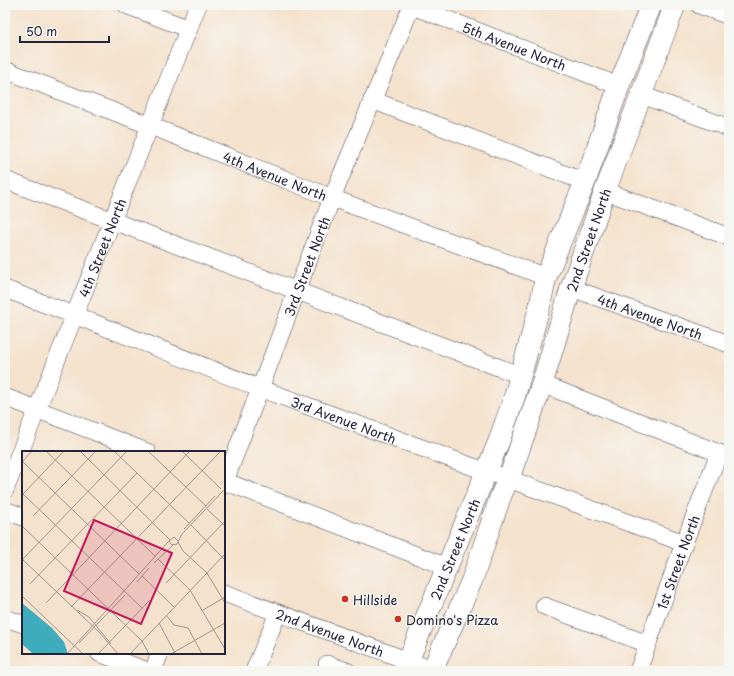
<svg xmlns="http://www.w3.org/2000/svg" width="734" height="676" viewBox="0 0 734 676" font-family="'Playpen Sans',sans-serif">
<style>
.lines{fill:none;stroke-linecap:round;stroke-linejoin:round}
.minor-casing{stroke:#423f51;stroke-width:18}
.major-casing{stroke:#423f51;stroke-width:22}
.minor{stroke:#fff;stroke-width:17}
.major{stroke:#fff;stroke-width:21}
.poi-dot{fill:#c8321e;stroke:#f6f6f2;stroke-width:1.5}
.labels{text-anchor:middle;dominant-baseline:central;stroke-width:3;stroke-linejoin:round;paint-order:stroke}
.street-label{font-size:13px;fill:#22223b;stroke:#f6f6f2}
.poi-label{font-size:13px;fill:#22223b;stroke:#f6f6f2;text-anchor:start}
.inset-road{fill:none;stroke:#a19592;stroke-width:1}
.view{fill:#c2185b;fill-opacity:0.15;stroke:#c2185b;stroke-width:2}
.inset-edge{fill:none;stroke:#22223b;stroke-width:2}
</style>
<rect width="100%" height="100%" fill="#f6f6f2"/>
<filter id="ink" filterUnits="userSpaceOnUse"><feTurbulence type="fractalNoise" baseFrequency=".025" numOctaves="2"/><feDisplacementMap in="SourceGraphic" scale="8" xChannelSelector="R" yChannelSelector="G"/><feConvolveMatrix kernelMatrix="1 2 1 2 8 2 1 2 1" color-interpolation-filters="sRGB"/></filter>
<filter id="wash" filterUnits="userSpaceOnUse"><feTurbulence type="fractalNoise" baseFrequency=".012" numOctaves="4" result="noise"/><feDisplacementMap in="SourceGraphic" scale="16" xChannelSelector="R" yChannelSelector="G"/><feGaussianBlur stdDeviation="0.9" result="paint"/><feColorMatrix in="noise" values="0 0 0 0 0 0 0 0 0 0 0 0 0 0 0 0 0 1.4 0 .05"/><feComposite in="paint" operator="in"/></filter>
<g filter="url(#wash)">
<rect width="100%" height="100%" fill="#f5e2cc"/>
</g>
<g filter="url(#ink)">
<g class="lines">
<g class="minor-casing">
<g id="minor">
<path d="M126 5 189 29"/>
<path id="s1" d="M410 5 619 86"/>
<path d="M699 5 729 16"/>
<path id="s2" d="M5 70 151 126 332 198 546 277"/>
<path d="M642 95 729 128"/>
<path d="M372 100 585 182"/>
<path d="M5 180 503 369 520 375"/>
<path d="M605 191 729 237"/>
<path id="s3" d="M571 288 729 344"/>
<path id="s4" d="M5 289 74 315 259 388 487 472 509 478 522 484 684 543"/>
<path d="M542 384 729 457"/>
<path d="M5 397 147 452"/>
<path d="M224 481 447 567"/>
<path id="s5" d="M224 484 332 198 412 5"/>
<path id="s6" d="M5 490 198 5"/>
<path d="M5 510 23 517"/>
<path id="s7" d="M224 593 436 671"/>
<path d="M544 606 648 644"/>
<path d="M5 618 23 624"/>
<path d="M99 653 147 671"/>
<path d="M327 664 347 671"/>
<path d="M153 671 160 653"/>
<path d="M254 671 278 613"/>
<path id="s8" d="M638 671 684 543 719 453"/>
</g>
</g>
<g class="major-casing">
<g id="major">
<path id="s9" d="M404 671 499 441 515 395 539 309 546 277 585 182 619 86 651 5"/>
<path id="s10" d="M432 671 472 580 501 495 509 478 542 384 571 288 605 191 675 5"/>
</g>
</g>
<use href="#minor" class="minor"/>
<use href="#major" class="major"/>
</g>
</g>
<g class="poi-dot">
<circle cx="345" cy="599" r="4"/>
<circle cx="398" cy="619" r="4"/>
</g>
<g class="labels">
<g class="street-label">
<text stroke="none"><textPath href="#s1" startOffset="112">5th Avenue North</textPath></text>
<text stroke="none"><textPath href="#s2" startOffset="290">4th Avenue North</textPath></text>
<text stroke="none"><textPath href="#s10" startOffset="459">2nd Street North</textPath></text>
<text stroke="none"><textPath href="#s6" startOffset="261">4th Street North</textPath></text>
<text stroke="none"><textPath href="#s5" startOffset="233">3rd Street North</textPath></text>
<text stroke="none"><textPath href="#s3" startOffset="84">4th Avenue North</textPath></text>
<text stroke="none"><textPath href="#s4" startOffset="363">3rd Avenue North</textPath></text>
<text stroke="none"><textPath href="#s9" startOffset="132">2nd Street North</textPath></text>
<text stroke="none"><textPath href="#s8" startOffset="116">1st Street North</textPath></text>
<text stroke="none"><textPath href="#s7" startOffset="113">2nd Avenue North</textPath></text>
</g>
<g class="poi-label">
<text x="353" y="599">Hillside</text>
<text x="406" y="619">Domino's Pizza</text>
</g>
</g>
<g transform="translate(22 451)">
<rect width="203" height="203" fill="#f5e2cc"/>
<path d="M0 152 30 177 42 191 46 203H11L0 193Z" fill="#3facbd"/>
<path class="inset-road" d="M24 0 134 106M58 0 148 89M92 0 167 72M126 0 184 55M160 0 199 38M0 10 117 123M0 11 10 0M0 42 120 157M0 44 42 0M185 58 203 75M11 65 74 0M169 74 203 109M0 75 120 190 127 203M162 78 193 45M156 90 152 86 147 90 150 94 155 93 160 83 203 38M156 91 161 100 185 122 203 152M0 108 77 181 96 203M136 108 168 139 203 198M0 109 105 0M132 112 151 94M120 125 152 156M115 131 127 117M144 132 203 70M8 133 115 22M0 145 61 203M24 152 168 0M49 156 199 0M55 159 67 166 89 193M181 159 203 146M144 164 152 174 166 177 180 203M137 172 153 202M57 192 103 144M45 203 147 90M76 203 128 149M108 203 203 103M149 203 203 172"/>
<path class="view" d="M72 69 150 102 119 173 42 140Z"/>
<rect width="203" height="203" class="inset-edge"/>
</g>
<rect width="734" height="676" fill="none" stroke="#f6f6f2" stroke-width="20"/>
<path d="M20 36v6h89v-6" fill="none" stroke="#22223b" stroke-width="2"/>
<text x="26" y="36" font-size="12" fill="#22223b" stroke="#f6f6f2" stroke-width="3" paint-order="stroke">50 m</text>
</svg>
